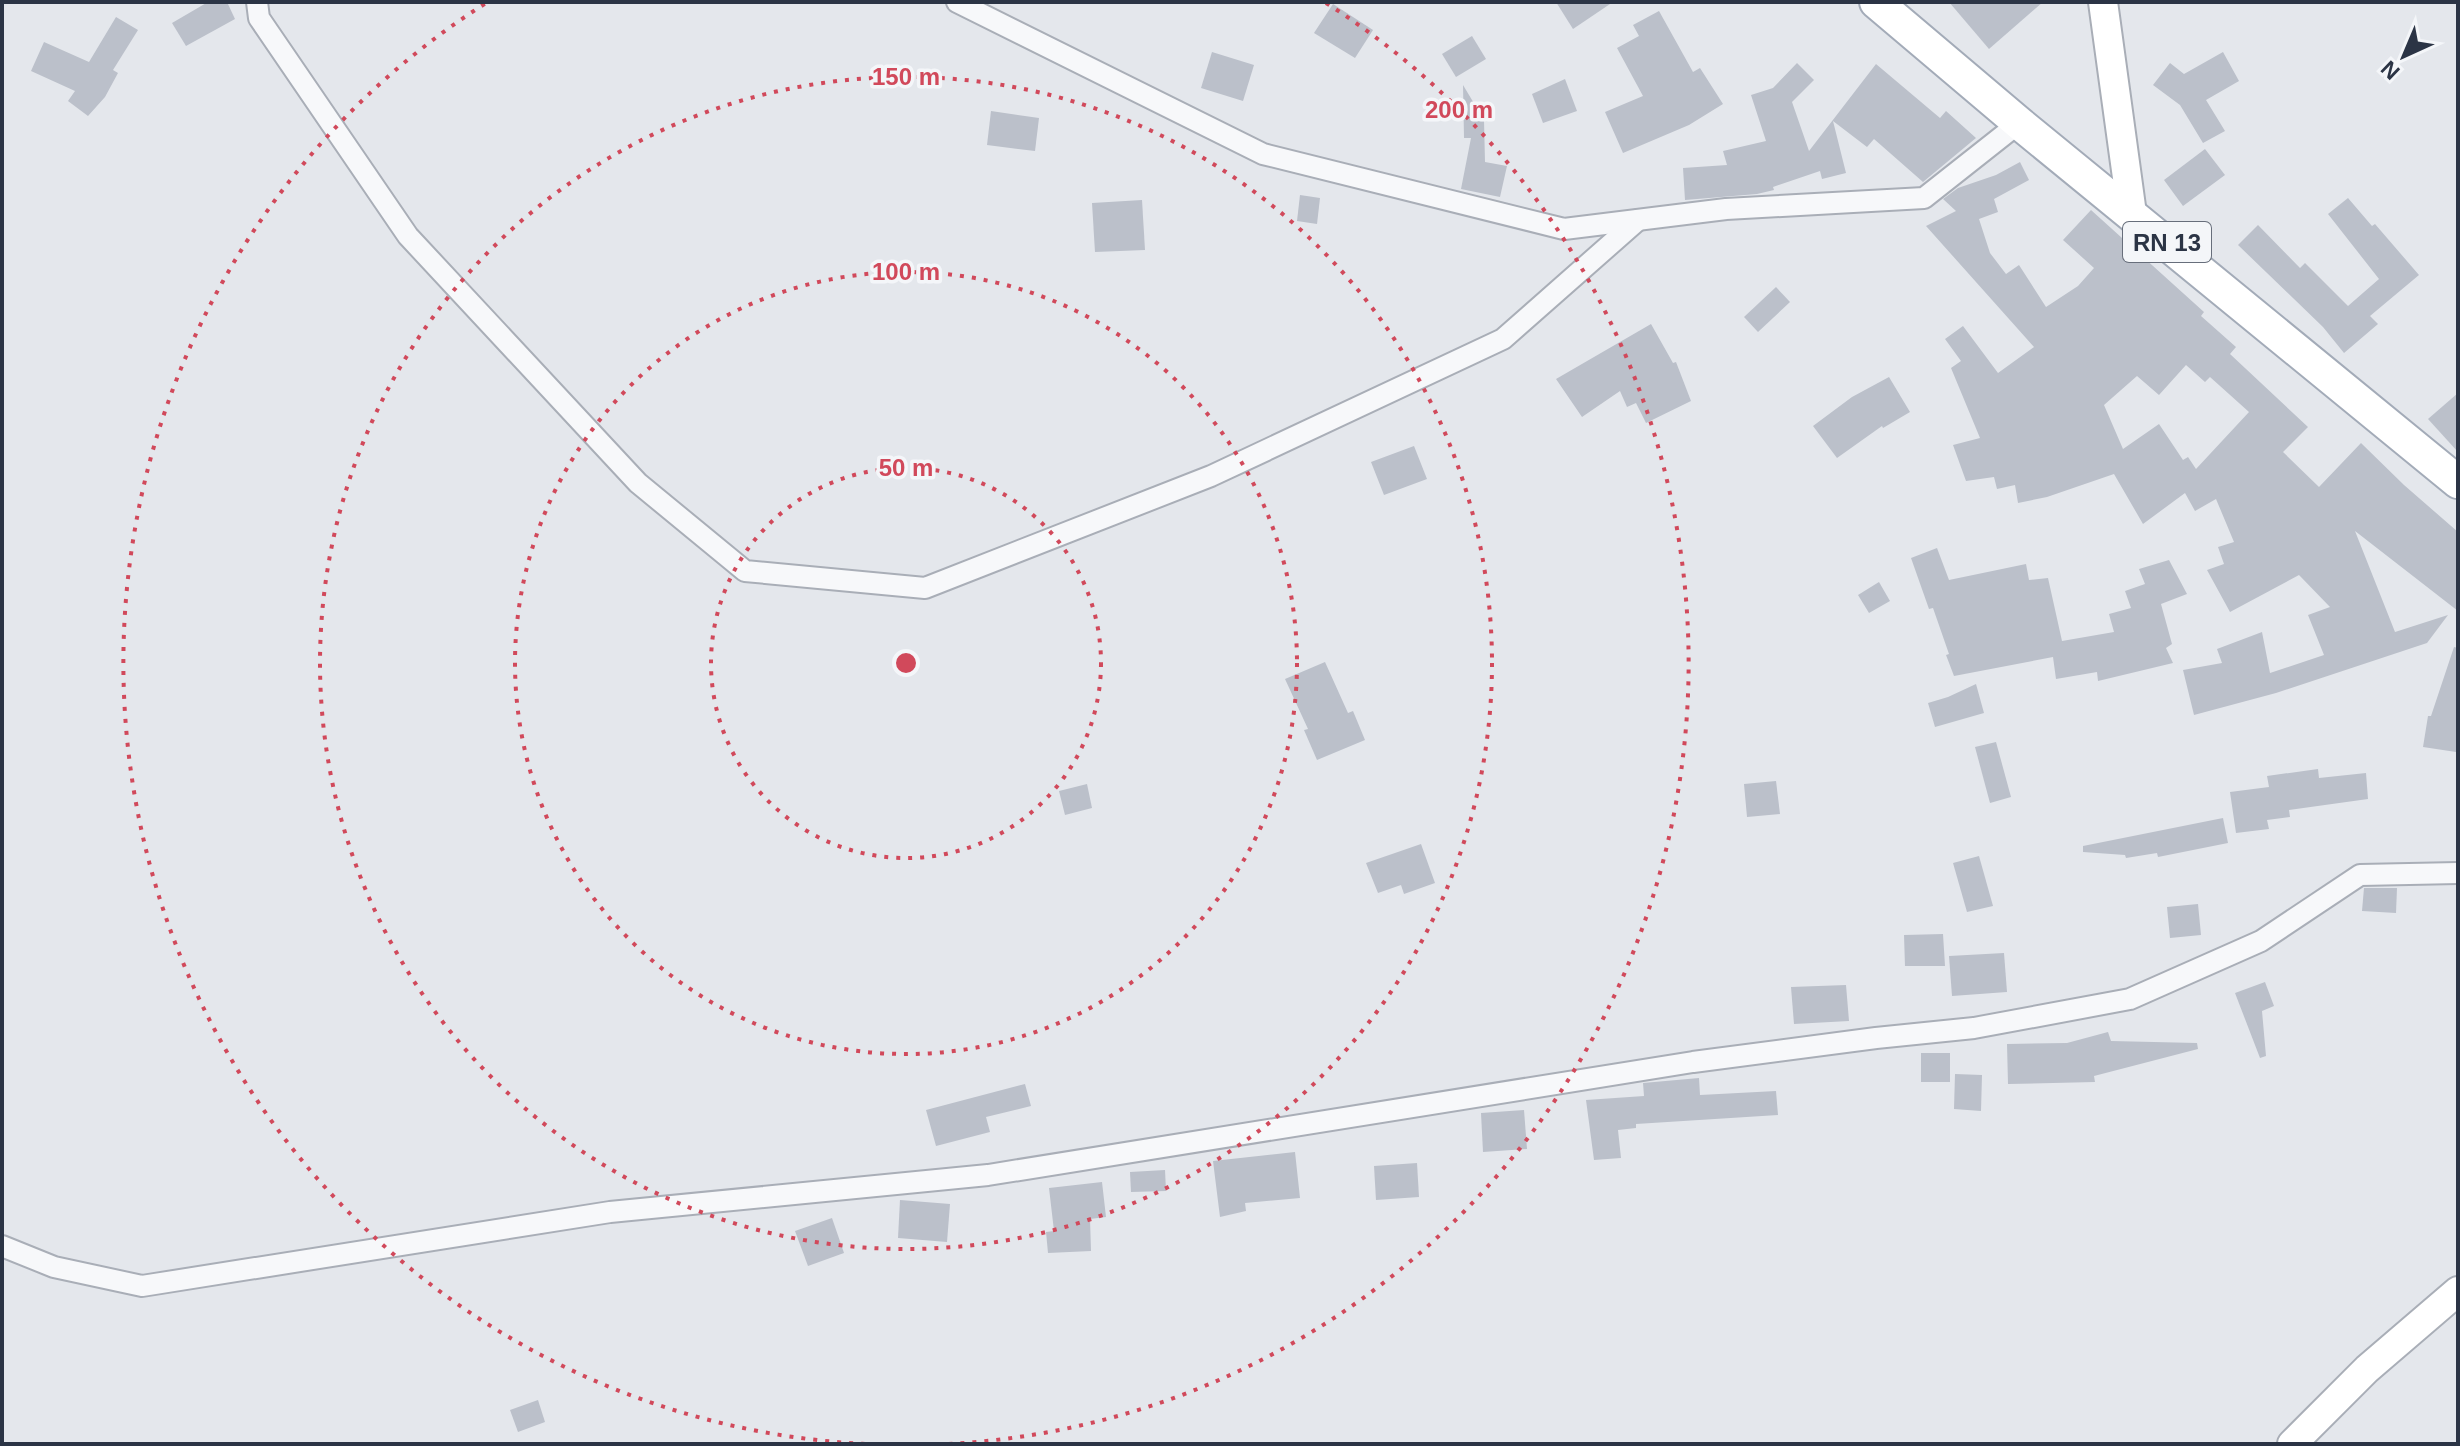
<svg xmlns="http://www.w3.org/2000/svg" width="2460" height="1446" viewBox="0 0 2460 1446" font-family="Helvetica,sans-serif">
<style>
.building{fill:#bbc0ca;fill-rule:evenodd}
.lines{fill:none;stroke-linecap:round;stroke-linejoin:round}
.street-casing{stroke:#a9aeb7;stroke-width:24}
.secondary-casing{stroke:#a9aeb7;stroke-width:32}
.primary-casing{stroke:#a3abb8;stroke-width:36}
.street{stroke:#f7f8fa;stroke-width:20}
.secondary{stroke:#fff;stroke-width:28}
.primary{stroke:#fff;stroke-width:32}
.ring{fill:none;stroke:#d1495b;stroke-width:4;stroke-dasharray:4 8}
.labels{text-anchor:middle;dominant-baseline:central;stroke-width:7;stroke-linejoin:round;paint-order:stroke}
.shield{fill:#f4f6f9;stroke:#676e7b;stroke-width:2}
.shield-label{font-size:24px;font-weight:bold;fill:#2b3445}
.centre{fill:#d1495b;stroke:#f4f6f9;stroke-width:4}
.ring-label{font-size:24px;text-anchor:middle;font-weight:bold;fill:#d1495b;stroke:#f4f6f9;stroke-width:7;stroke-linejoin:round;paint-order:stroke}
</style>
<rect width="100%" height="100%" fill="#e4e7ec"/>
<g class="building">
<path d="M208 2H227L235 19 186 46 172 23Z"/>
<path d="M1556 2H1613L1573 29Z"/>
<path d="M1949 2H2043L1989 49Z"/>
<path d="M1333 4 1373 30 1355 58 1314 33Z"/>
<path d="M1659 11 1693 72 1700 68 1723 104 1689 125 1623 153 1605 112 1643 96 1617 48 1639 36 1633 25Z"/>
<path d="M116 17 138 30 113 70 118 73 105 97 88 116 68 101 75 91 31 71 44 42 89 62Z"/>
<path d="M1472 36 1486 59 1456 77 1442 54Z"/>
<path d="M1212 52 1254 65 1243 101 1201 88Z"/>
<path d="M2223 52 2239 81 2206 100 2225 131 2203 143 2180 105 2153 85 2170 63 2184 74Z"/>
<path d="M1797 63 1814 80 1792 102 1809 151 1876 64 1940 118 1946 111 1976 138 1923 182 1874 139 1867 147 1833 121 1846 173 1822 179 1820 171 1773 187 1774 190 1757 194 1685 200 1683 168 1727 165 1723 151 1766 141 1751 95 1773 88Z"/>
<path d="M1565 79 1577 111 1543 123 1532 94Z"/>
<path d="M1463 85 1484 120 1485 162 1507 166 1500 197 1461 189 1471 138H1464Z"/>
<path d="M991 111 1039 118 1035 151 987 145Z"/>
<path d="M2205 149 2225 175 2183 206 2164 180Z"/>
<path d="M2020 162 2029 180 1994 199 1998 212 1979 219 1990 253 2006 274 2019 265 2046 307 2078 286 2094 268 2063 240 2091 210 2204 312 2201 316 2236 347 2230 354 2308 427 2283 452 2319 487 2361 443 2404 485 2458 532V611L2355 531 2395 632 2448 615 2427 643 2276 693 2194 715 2183 670 2222 663 2217 649 2262 632 2270 673 2324 655 2308 615 2330 607 2299 575 2230 612 2207 570 2224 564 2218 547 2234 542 2216 499 2195 511 2185 493 2143 524 2114 474 2047 497 2018 503 2015 485 1997 489 1994 477 1966 481 1953 445 1980 438 1951 368 1961 361 1945 339 1963 326 1998 373 2034 347 1926 226 1956 211 1943 199 1958 188 1996 175ZM2186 365 2205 382 2210 377 2249 412 2196 469 2188 457 2183 460 2159 424 2123 449 2104 405 2137 376 2159 395Z"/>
<path d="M1300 195 1320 198 1317 224 1297 221Z"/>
<path d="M2348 198 2372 226 2375 224 2419 275 2370 316 2378 324 2344 353 2323 327 2238 245 2258 225 2300 268 2305 263 2348 306 2379 279 2328 214Z"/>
<path d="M1142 200 1145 250 1095 252 1092 203Z"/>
<path d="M1776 287 1790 302 1758 332 1744 317Z"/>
<path d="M1651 324 1673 363 1676 362 1691 401 1646 423 1636 403 1627 407 1620 391 1582 417 1556 379Z"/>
<path d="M1889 377 1910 412 1883 428 1882 426 1837 458 1813 426 1852 397Z"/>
<path d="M2458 393V452L2428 419Z"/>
<path d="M1414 446 1427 479 1384 495 1371 462Z"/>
<path d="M1937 548 1949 580 2026 564 2029 580 2048 578 2062 641 2114 632 2109 614 2131 608 2125 591 2145 584 2139 569 2169 560 2187 594 2161 604 2172 644 2166 648 2173 663 2098 681 2097 672 2056 679 2053 657 1954 676 1946 655 1949 654 1933 608 1929 609 1911 558Z"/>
<path d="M1879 582 1890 601 1869 613 1858 595Z"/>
<path d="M2454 647 2458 648 2456 752 2423 747 2428 716H2431Z"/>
<path d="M1325 662 1348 713 1353 711 1365 740 1317 760 1304 730 1308 729 1285 679Z"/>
<path d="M1976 684 1984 713 1935 727 1928 703 1948 697Z"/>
<path d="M1996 742 2011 797 1990 803 1975 747Z"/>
<path d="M2318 769 2319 778 2366 773 2368 799 2289 810 2290 817 2267 820 2269 829 2236 833 2230 792 2269 787 2267 776Z"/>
<path d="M1776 781 1780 814 1747 817 1744 784Z"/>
<path d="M1087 784 1092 808 1065 815 1059 791Z"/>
<path d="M2223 818 2228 843 2158 857 2157 853 2126 858 2125 855 2083 852V846Z"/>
<path d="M1421 844 1435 883 1404 894 1401 885 1378 893 1366 863Z"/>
<path d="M1979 856 1993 906 1967 912 1953 863Z"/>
<path d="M2397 888 2396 913 2362 911 2364 888Z"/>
<path d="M2198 904 2201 935 2170 938 2167 907Z"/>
<path d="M1943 934 1945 966H1905L1904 935Z"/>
<path d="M2004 953 2007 992 1952 996 1949 956Z"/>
<path d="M2265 982 2274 1006 2262 1011 2266 1056 2260 1058 2235 993Z"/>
<path d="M1846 985 1849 1021 1794 1024 1791 987Z"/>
<path d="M2108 1032 2111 1041 2197 1043 2198 1049 2094 1076 2095 1082 2008 1084 2007 1044 2067 1043Z"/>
<rect x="1921" y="1053" width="29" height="29"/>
<path d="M1955 1074 1982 1075 1981 1111 1954 1109Z"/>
<path d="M1699 1078 1700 1095 1776 1091 1778 1115 1636 1124V1128L1618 1130 1621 1158 1594 1160 1586 1100 1644 1096 1643 1083Z"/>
<path d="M1025 1084 1031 1106 986 1117 990 1132 936 1146 926 1110Z"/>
<path d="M1524 1110 1527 1149 1483 1152 1481 1113Z"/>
<path d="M1295 1152 1300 1198 1245 1203 1246 1211 1220 1217 1213 1161Z"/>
<path d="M1417 1163 1419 1197 1376 1200 1374 1166Z"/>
<path d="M1165 1170 1166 1191 1131 1192 1130 1172Z"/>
<path d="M1102 1182 1106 1217 1090 1219 1091 1251 1048 1253 1046 1232 1054 1231 1049 1188Z"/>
<path d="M900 1200 950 1204 947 1242 898 1238Z"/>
<path d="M832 1218 844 1253 808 1266 795 1231Z"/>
<path d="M538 1400 545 1422 518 1432 510 1410Z"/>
</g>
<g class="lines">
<g class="street-casing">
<g id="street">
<path d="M257 2 259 18 408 236 638 483 745 571 925 588 1211 476 1503 339 1638 220"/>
<path d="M957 2 1263 154 1564 229 1726 209 1924 198 2019 123"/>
<path d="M2 1246 54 1267 142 1286 610 1212 988 1175 1693 1062 1876 1038 1974 1028 2130 999 2261 941 2360 875 2458 873"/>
</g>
</g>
<g class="secondary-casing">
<g id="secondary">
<path d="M2103 2 2132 214"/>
<path d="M2292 1444 2367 1369 2458 1291"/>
</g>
</g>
<g class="primary-casing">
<path id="primary" d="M1876 2 2019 123 2458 482"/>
</g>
<use href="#street" class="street"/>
<use href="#secondary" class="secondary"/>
<use href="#primary" class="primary"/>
</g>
<g class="ring">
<circle cx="906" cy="663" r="195"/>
<circle cx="906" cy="663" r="391"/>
<circle cx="906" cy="663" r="586"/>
<path d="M865 1444A782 782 0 0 1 486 3M1326 3A782 782 0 0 1 947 1444"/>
</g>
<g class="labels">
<rect class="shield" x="2123" y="222" width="88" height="40" rx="6"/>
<g class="shield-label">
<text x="2167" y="242">RN 13</text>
</g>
</g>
<circle cx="906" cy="663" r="12" class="centre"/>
<g class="ring-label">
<text x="906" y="85">150 m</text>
<text x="1459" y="118">200 m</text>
<text x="906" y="280">100 m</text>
<text x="906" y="476">50 m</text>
</g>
<rect width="2460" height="1446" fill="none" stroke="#2b3445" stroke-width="8"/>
<g transform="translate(2404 56) rotate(224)" stroke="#f4f6f9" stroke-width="6" paint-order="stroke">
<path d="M0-6L14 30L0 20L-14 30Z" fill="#2b3445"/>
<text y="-12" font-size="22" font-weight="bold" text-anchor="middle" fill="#2b3445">N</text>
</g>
</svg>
